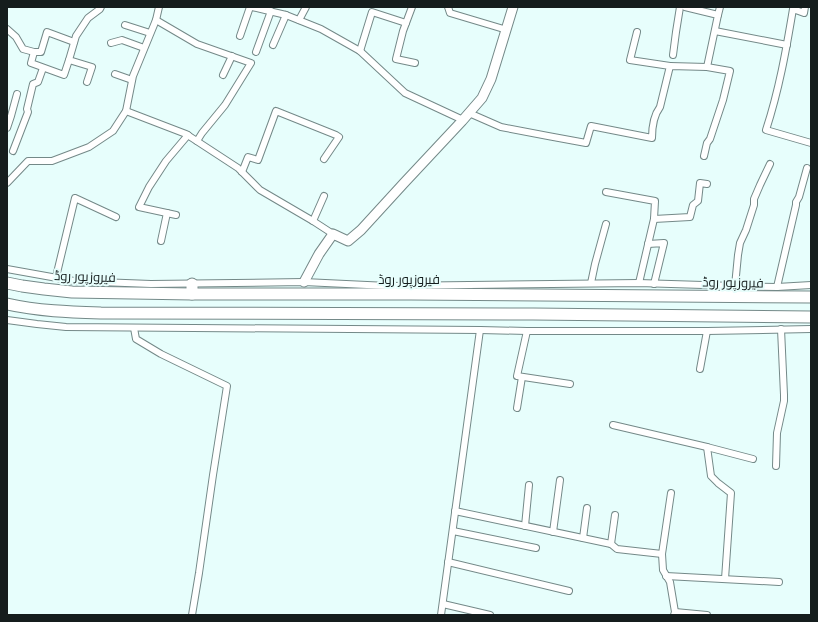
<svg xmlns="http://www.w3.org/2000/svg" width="818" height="622" viewBox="0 0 818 622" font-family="Spectral,Cairo,serif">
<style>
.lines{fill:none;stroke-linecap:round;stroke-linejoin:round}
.street-casing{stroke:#748988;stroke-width:8}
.secondary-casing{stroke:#748988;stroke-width:11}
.highway-casing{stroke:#748988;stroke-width:13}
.street{stroke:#fff;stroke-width:6}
.secondary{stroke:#fff;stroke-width:9}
.highway{stroke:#fff;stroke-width:11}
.labels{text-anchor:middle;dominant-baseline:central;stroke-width:4;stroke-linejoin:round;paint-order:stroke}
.street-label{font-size:13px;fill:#151d1d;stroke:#e7fefc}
</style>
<rect width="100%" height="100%" fill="#e7fefc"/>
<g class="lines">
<g class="street-casing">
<g id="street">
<path d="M252 7 286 15 321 29 360 51 405 93 463 120"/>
<path d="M412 7 403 31 396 59 415 63"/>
<path d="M448 7 450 13 507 30"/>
<path d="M685 7 718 15 707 67"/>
<path d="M805 7 804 13 793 9C786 51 779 90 766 130L811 143"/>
<path d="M718 15 720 7"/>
<path d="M156 20 197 44 251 63 225 105 202 133 197 141"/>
<path d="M299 20 306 7"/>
<path d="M125 25 150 33"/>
<path d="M7 29 16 37 23 49 34 52 31 63 64 75 69 60"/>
<path d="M715 31 787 45"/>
<path d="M637 32 630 60 670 66"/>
<path d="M240 36 250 7"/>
<path d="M111 43 122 40 144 48"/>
<path d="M273 45 286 15"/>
<path d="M360 51 372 12 406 23"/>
<path d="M34 52H41L47 32 74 42"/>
<path d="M256 52 271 11"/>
<path d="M673 55 676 32 680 7"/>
<path d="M115 74 132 80"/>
<path d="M223 75 232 56"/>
<path d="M87 82 92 67 69 60 76 36 88 18 100 9 101 7"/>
<path d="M126 111 186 134 238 168 260 190 313 221 333 234"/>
<path d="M469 113 501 127 548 136 586 143 591 126 652 138C652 128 654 115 660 107L670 66 707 67 730 71 723 100 710 139 707 143 704 156"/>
<path d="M7 128 11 116 17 94"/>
<path d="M13 151 28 112 27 109 33 84 38 82 43 68"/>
<path d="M242 172 248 157 258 160 276 111 336 135 339 137 324 159"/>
<path d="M7 183 28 161H52L89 147 113 131 126 111 133 76 156 20 159 7"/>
<path d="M606 192 655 201 654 219 639 283"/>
<path d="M176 215 139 207 149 187 166 161 188 135"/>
<path d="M654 219 690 217 693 205 698 201 700 183 707 184"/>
<path d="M313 221 324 196"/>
<path d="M161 241 167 213"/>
<path d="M648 244 664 243 654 284"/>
<path d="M7 269 74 281 151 284 304 282 388 286 639 283 735 286 777 287 811 285"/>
<path d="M56 277 75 198 116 217"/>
<path d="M591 283 595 264 606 224"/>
<path d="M735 286 738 255 740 243 746 230 754 205V199L760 185 770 164"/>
<path d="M777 287 796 205V202L799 197 807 168"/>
<path d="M7 320 37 324 66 327 480 330 527 331H707L811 329"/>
<path d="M134 328 136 339 161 354 227 386 213 475 199 573 192 615"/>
<path d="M527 331 517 376 570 384"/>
<path d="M700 369 707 331"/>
<path d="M517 408 522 377"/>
<path d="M613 425 707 447 753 459"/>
<path d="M707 447 711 476 718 483 731 493 725 579"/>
<path d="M776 466 777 433 784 401V395L781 329"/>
<path d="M671 493 662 554 663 570 670 582 675 612 674 615"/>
<path d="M455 511 611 544 617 549 662 554"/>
<path d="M525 526 529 485"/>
<path d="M453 531 536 548"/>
<path d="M553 532 560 480"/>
<path d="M583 538 587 508"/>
<path d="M611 544 615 515"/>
<path d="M448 562 569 591"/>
<path d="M666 576 779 582"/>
<path d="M443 604 490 615"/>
<path d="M675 612 707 615"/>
<path d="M441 615 480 330"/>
</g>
</g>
<g class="secondary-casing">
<path id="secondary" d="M304 282 319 254 333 234 348 241 361 230 404 183 462 121 482 98 491 79 513 7"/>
</g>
<g class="highway-casing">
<g id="highway">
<path d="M7 283 22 286 44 289 72 292 192 294H411L811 297"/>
<path d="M192 294V284"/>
<path d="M7 304C38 311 70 312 101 313L533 314 811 317"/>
</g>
</g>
<use href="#street" class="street"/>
<use href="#secondary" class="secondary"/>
<use href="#highway" class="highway"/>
</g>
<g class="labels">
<g class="street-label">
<text transform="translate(85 277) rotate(2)">فیروزپور روڈ</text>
<text x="409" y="280">فیروزپور روڈ</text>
<text transform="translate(733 283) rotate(1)">فیروزپور روڈ</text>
</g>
</g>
<rect width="818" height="622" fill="none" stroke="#151d1d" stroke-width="16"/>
</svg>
